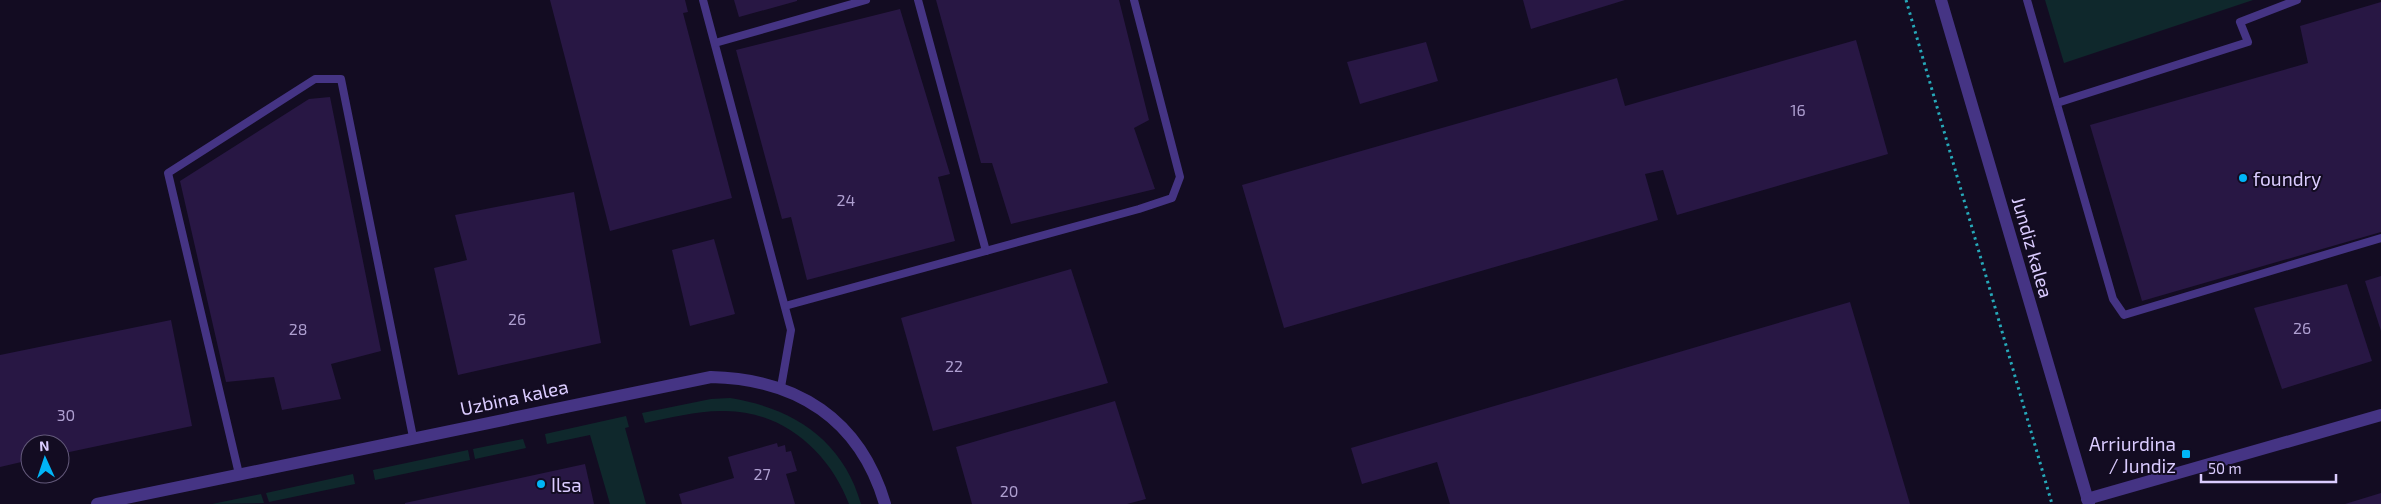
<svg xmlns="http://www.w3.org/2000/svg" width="2381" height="504" viewBox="0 0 2381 504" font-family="'Exo 2',sans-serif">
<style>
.green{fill:#0f282c}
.building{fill:#281744}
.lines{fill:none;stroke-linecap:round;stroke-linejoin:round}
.path{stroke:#26a9b9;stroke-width:3;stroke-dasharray:2.5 4;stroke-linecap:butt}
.service{stroke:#453484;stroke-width:8}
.minor{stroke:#453484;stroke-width:12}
.poi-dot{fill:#00b5f7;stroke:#130c22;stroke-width:2}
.labels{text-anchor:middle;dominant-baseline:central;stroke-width:4;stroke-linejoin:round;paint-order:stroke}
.number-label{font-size:16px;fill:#ae9fd0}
.poi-label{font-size:19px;fill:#dbccff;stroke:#130c22;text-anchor:start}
.street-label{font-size:19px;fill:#dbccff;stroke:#130c22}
</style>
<rect width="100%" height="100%" fill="#130c22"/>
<g class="green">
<path d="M2045 0H2253L2064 63Z"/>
<path d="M730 398C793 408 843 440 861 504H849C829 451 781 409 721 411 696 411 669 418 645 423L642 413 711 399Z"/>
<path d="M626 416 629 427 625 428 646 504H610L590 435 547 444 545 434Z"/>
<path d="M523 439 526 448 475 459 473 449Z"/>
<path d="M468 450 470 460 375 480 373 470Z"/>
<path d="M353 474 355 484 269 502 266 493Z"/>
<path d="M261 494 264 503 212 504Z"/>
</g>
<g class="building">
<path d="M550 0H685L688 12 683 13 732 198 610 231Z"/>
<path d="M734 0H797V1L739 17Z"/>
<path d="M936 0H1119L1149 120 1134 128 1155 189 1011 224 992 163H981Z"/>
<path d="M1523 0H1625L1531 29Z"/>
<path d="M2381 2V232L2142 301 2090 125 2308 63 2300 26Z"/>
<path d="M900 9 950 174 938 177 955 241 807 280 791 217 782 219 736 50Z"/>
<path d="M1856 40 1888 154 1677 215 1663 170 1645 174 1658 220 1284 328 1242 185 1617 78 1625 106Z"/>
<path d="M1426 42 1438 81 1360 104 1347 62Z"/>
<path d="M330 97 381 351 331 364 341 399 282 410 274 377 226 382 180 181 309 99Z"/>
<path d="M574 192 601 343 458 375 434 268 467 260 455 215Z"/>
<path d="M714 239 735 314 690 326 672 250Z"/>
<path d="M1071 269 1108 383 933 431 901 318Z"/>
<path d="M2381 276V331L2365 281Z"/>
<path d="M2347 284 2372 361 2282 389 2254 308Z"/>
<path d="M1850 302 1910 504H1450L1437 462 1362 484 1351 448Z"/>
<path d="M171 320 192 426 60 454V444H30V460L0 467V355Z"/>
<path d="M1115 401 1146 499 1127 504H972L956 447Z"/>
<path d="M777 443 778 447 785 445 786 452 791 451 797 471 786 474 795 504H682L679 494 734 478 728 457Z"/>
<path d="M585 464 594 504H405V503Z"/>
<path d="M2381 493V504H2345Z"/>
</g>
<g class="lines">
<path class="path" d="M1906 0 2052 504"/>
<g class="service">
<path d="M703 0 791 330 781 387"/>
<path d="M918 0 986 251"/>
<path d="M2027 0 2113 299 2124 315 2381 238"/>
<path d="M715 43 866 0"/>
<path d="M2057 103 2248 42 2240 22 2297 0"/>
<path d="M785 306 1139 209 1172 198 1180 177 1134 0"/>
<path d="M239 474 168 173 315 79H341L413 437"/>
</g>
<g class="minor">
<path d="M1941 0 2089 504"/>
<path d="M2087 499 2381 415"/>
<path d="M97 504 711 377C797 379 860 419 885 504"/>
</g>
</g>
<g class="poi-dot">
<circle cx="2243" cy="178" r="5"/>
<rect x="2181" y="449" width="10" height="10" rx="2.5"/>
<circle cx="541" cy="484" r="5"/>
</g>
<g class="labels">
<g class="number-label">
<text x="1798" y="109">16</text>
<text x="846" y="199">24</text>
<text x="517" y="318">26</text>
<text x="2302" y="327">26</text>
<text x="298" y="328">28</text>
<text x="954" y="365">22</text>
<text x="66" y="414">30</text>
<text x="762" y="473">27</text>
<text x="1009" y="490">20</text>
</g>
<g class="poi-label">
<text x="2253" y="178">foundry</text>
<text x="2176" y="443" text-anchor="end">Arriurdina<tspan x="2176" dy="22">/ Jundiz</tspan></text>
<text x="551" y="484">Ilsa</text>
</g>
<g class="street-label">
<text transform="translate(2033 247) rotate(74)">Jundiz kalea</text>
<text transform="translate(514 397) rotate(-12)">Uzbina kalea</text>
</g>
</g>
<g transform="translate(45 459) rotate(357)"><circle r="24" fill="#130c22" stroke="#63597a"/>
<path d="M0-4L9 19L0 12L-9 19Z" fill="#00b5f7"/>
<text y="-8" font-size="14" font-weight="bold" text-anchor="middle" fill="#dbccff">N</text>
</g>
<path d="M2201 474v8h135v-8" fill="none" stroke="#dbccff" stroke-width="2.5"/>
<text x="2208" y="474" font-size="15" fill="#dbccff" stroke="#130c22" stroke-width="4" paint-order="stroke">50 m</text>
</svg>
